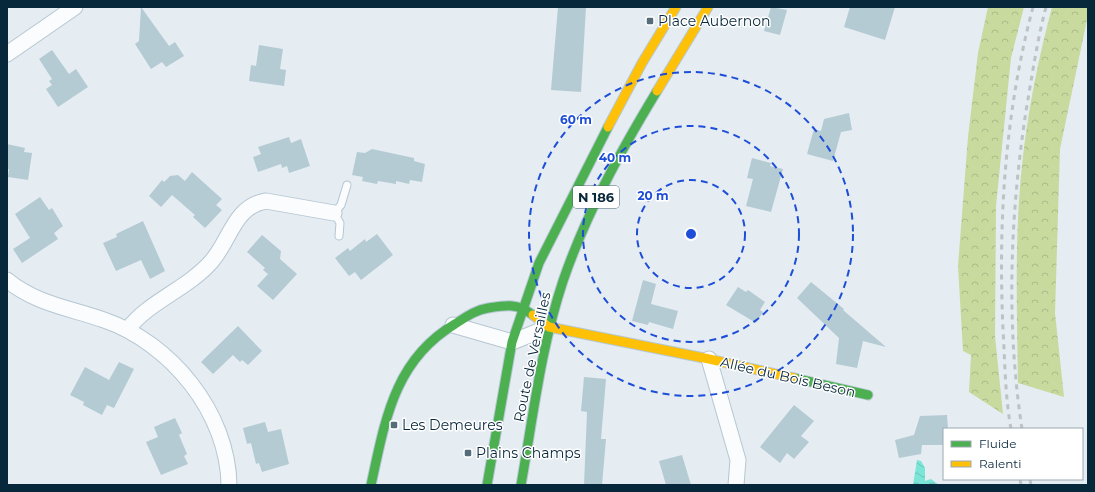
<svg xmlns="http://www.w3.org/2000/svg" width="1095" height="492" viewBox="0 0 1095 492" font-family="Montserrat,sans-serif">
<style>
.forest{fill:url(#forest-crowns)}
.water{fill:url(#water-waves)}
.building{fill:#b4cbd4}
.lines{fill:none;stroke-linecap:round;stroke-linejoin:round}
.lane-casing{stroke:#b5c7d3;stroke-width:9}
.street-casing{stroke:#b5c7d3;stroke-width:17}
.fast-casing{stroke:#b5c7d3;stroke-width:11}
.slow-casing{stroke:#b5c7d3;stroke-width:11}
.lane{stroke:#fbfcfd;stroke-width:7}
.street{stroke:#fbfcfd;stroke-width:15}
.fast{stroke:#4caf50;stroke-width:9}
.slow{stroke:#ffc107;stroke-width:9}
.rail{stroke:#bec2c5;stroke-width:3;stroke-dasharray:5 5;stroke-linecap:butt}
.ring{fill:none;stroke:#1d4ed8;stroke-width:2;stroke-dasharray:7 5}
.poi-dot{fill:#556c7b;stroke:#fff;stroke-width:1.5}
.labels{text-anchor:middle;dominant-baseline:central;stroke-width:3;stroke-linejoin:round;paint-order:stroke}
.shield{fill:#fff;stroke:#516876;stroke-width:1}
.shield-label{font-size:13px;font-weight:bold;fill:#07273b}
.poi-label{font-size:14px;fill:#07273b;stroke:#fff;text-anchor:start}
.street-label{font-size:14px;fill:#07273b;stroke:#fff}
.centre{fill:#1d4ed8;stroke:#fff;stroke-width:2}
.ring-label{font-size:12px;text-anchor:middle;font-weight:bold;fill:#1d4ed8;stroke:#fff;stroke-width:3;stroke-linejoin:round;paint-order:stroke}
</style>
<defs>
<pattern id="forest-crowns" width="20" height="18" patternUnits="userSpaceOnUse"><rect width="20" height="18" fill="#c8da9e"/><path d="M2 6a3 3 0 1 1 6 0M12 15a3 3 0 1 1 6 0" fill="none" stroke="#aabb89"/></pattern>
<pattern id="water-waves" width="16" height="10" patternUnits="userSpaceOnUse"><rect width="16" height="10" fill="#7be6d7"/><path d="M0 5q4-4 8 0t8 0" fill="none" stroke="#69c5b9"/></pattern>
</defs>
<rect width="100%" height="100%" fill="#e5ecf2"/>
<g class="forest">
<path d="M988 7H1024L1011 58 996 206 995 336 1003 414 969 392 971 355 963 351 958 266 968 137 978 53Z"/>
<path d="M1052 7H1088V15L1060 149 1055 313 1064 397 1018 383C1017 308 1014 231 1023 156 1029 105 1039 56 1052 7Z"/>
</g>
<path class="water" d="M917 460 921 461 925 468V481L931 479 939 485H913Z"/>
<g class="building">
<path d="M141 7 169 46 175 42 184 56 166 67 162 62 151 69 135 44 139 41Z"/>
<path d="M558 7H586L581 92 551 90Z"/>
<path d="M771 7 787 10 780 35 764 31Z"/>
<path d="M850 7H895L885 40 844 27Z"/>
<path d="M259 45 283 49 280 69 286 70 284 86 249 81 251 65 256 66Z"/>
<path d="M52 50 69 74 76 69 88 87 58 107 46 89 52 85 49 81 52 79 39 59Z"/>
<path d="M849 113 852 130 841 132 833 161 807 154 814 129 821 131 824 119Z"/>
<path d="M289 137 291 143 301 139 310 166 289 173 287 166 282 168 281 164 258 172 253 157 261 154 258 147Z"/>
<path d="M7 144 25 148 24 152 32 153 28 180 8 177 9 169H7Z"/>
<path d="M372 149 414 158V161L425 164 422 182 410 180 409 184 396 181V184L378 181 377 184 362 181 363 177 352 175 357 152 365 153Z"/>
<path d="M752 158 771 163 770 166 783 169 771 212 746 206 753 179 747 178Z"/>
<path d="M192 172 222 199 216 205 222 210 205 228 193 217 195 215 172 195 161 207 149 196 162 180 164 182 170 176 178 175 185 181Z"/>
<path d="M40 197 49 210 52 208 63 226 54 233 58 239 22 263 13 249 30 238 15 214Z"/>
<path d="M143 221 165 271 150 279 141 260 116 271 103 243 117 237 116 234Z"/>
<path d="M377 234 393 255 361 280 355 272 349 276 335 258 348 248 350 251 365 239 366 242Z"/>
<path d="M262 235 281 251 280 259 297 274 273 300 257 286 268 274 263 270 265 268 247 252Z"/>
<path d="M643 280 656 284 651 304 678 311 673 329 649 322 648 325 632 321Z"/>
<path d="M811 282 844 309 843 310 886 347 863 341 857 368 836 364 839 338 797 298Z"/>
<path d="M738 287 746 292 748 290 765 302 760 310 763 312 756 323 726 305Z"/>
<path d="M238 326 262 351 248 365 242 360 240 362 233 355 213 374 201 362Z"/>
<path d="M119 362 134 369 114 408 107 405 102 415 83 405 84 402 70 395 85 367 109 380Z"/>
<path d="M584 377 606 379 601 439H606L602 485H584L587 412 581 411Z"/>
<path d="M794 405 814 421 801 436 809 442 794 459 787 453 780 463 760 447Z"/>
<path d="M947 415 948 429H944V445H922L921 454 899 458 895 440 914 435 920 416Z"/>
<path d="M175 418 182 433 179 435 187 454 184 456 188 464 161 475 146 442 158 437 154 427Z"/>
<path d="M265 422 268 432 281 429 289 464 262 472 259 463 256 464 251 443 247 444 243 428Z"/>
<path d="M682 455 691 485H666L659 461Z"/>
</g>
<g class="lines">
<g class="lane-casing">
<path id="lane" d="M339 236 340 223 334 213 341 205 347 185"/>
</g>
<g class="street-casing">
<g id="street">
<path d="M7 54 75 7"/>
<path d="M7 280C36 304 70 308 104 320 171 343 228 413 229 485"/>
<path d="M453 325 512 342 549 327"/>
<path d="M128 329C148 302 187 289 211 262 230 241 234 206 266 201L334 213"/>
<path d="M709 359 738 460 736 485"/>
</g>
</g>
<g class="fast-casing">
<g id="fast">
<path d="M794 378 868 395"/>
<path d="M371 485C385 421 394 360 455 324 466 317 475 310 488 308 507 305 517 303 533 315"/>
<path d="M487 485 512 342 539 263 608 127"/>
<path d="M521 485C533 417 541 347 563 281 586 214 620 152 657 91"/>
</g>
</g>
<g class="slow-casing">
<g id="slow">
<path d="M657 91 708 7"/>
<path d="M608 127 642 63 676 7"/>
<path d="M533 315 549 327 709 359 794 378"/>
</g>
</g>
<use href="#lane" class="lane"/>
<use href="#street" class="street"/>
<use href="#fast" class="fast"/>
<use href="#slow" class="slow"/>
<g class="rail">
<path d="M1011 429C1005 396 1005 362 1003 329 998 221 1005 112 1033 7"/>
<path d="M1022 429C1006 324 1010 216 1026 111 1032 76 1037 41 1046 7"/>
<path d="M1020 479 1021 485"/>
<path d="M1030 479 1031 485"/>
</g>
</g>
<g class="ring">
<circle cx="691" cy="234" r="54"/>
<circle cx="691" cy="234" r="108"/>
<circle cx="691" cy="234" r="162"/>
</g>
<g class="poi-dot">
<rect x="646" y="17" width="8" height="8" rx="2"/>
<rect x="390" y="421" width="8" height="8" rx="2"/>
<rect x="464" y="449" width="8" height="8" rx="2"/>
</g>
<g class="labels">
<rect class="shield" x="573" y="186" width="46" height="22" rx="3"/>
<g class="shield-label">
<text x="596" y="197">N 186</text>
</g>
<g class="poi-label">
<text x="658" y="21">Place Aubernon</text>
<text x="402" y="425">Les Demeures</text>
<text x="476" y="453">Plains Champs</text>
</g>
<g class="street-label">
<text transform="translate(532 357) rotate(-78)">Route de Versailles</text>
<text transform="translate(788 377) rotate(13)">Allée du Bois Beson</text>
</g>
</g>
<circle cx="691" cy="234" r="6" class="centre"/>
<g class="ring-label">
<text x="576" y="124">60 m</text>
<text x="615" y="162">40 m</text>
<text x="653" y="200">20 m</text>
</g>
<rect width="1095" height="492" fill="none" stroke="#07273b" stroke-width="16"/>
<rect x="943" y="428" width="140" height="52" fill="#ffffff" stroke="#9ca9b1"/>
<rect x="951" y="441" width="20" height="6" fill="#4caf50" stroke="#9ca9b1"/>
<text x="979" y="448" font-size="12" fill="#07273b">Fluide</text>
<rect x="951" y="461" width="20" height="6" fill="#ffc107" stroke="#9ca9b1"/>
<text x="979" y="468" font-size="12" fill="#07273b">Ralenti</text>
</svg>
